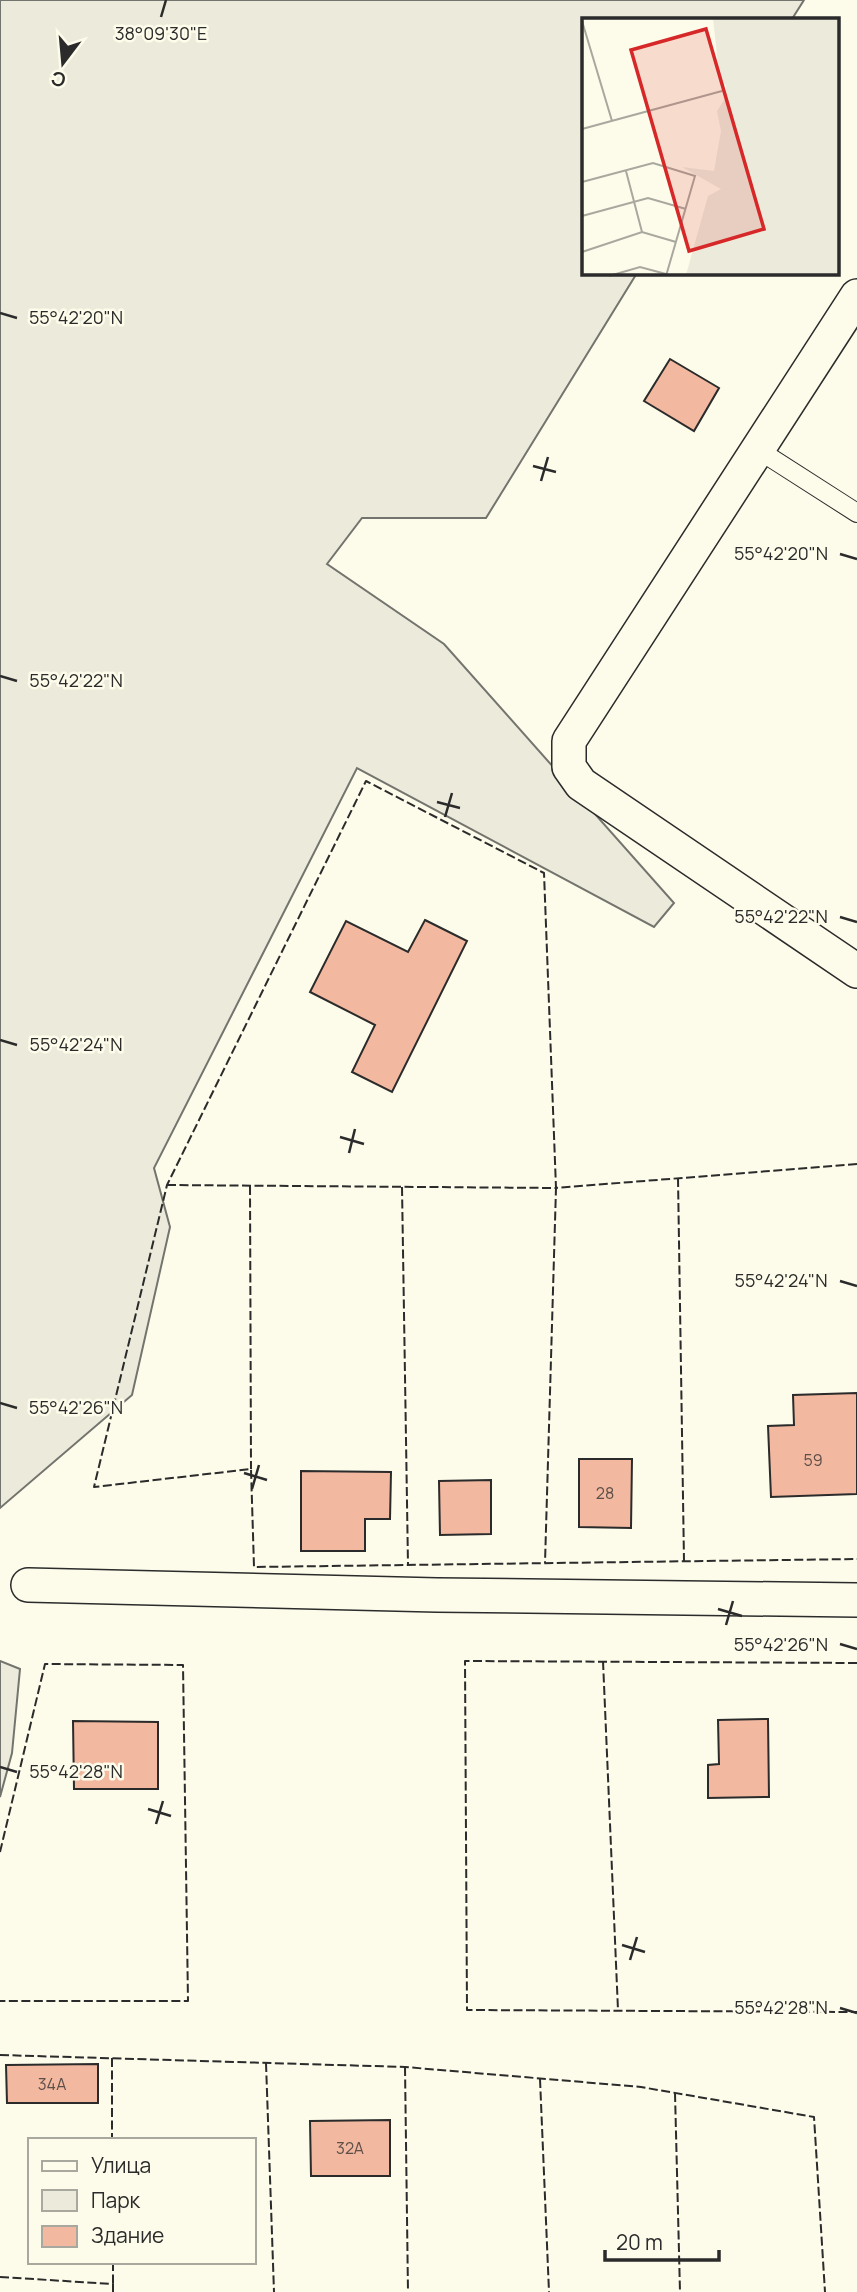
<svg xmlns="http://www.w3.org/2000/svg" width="857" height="2292" viewBox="0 0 857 2292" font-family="Manrope,sans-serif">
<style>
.green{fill:#ecebdb;stroke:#74746e;stroke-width:2}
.building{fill:#f2b8a0;stroke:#2b2b2b;stroke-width:2}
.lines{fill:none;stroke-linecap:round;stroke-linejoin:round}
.service-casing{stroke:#2b2b2b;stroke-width:20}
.minor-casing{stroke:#2b2b2b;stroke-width:36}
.service{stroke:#fdfbea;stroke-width:18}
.minor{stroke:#fdfbea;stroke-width:33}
.fence{stroke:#2b2b2b;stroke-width:2;stroke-dasharray:9 3.5;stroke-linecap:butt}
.ticks{fill:none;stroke:#2b2b2b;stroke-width:2.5}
.labels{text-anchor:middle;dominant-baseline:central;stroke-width:5;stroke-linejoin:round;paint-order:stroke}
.number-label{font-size:16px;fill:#5d4e48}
.inset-road{fill:none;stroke:#a9a89e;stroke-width:2}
.view{fill:#d62828;fill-opacity:0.15;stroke:#d62828;stroke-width:3.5}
.inset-edge{fill:none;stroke:#2b2b2b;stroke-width:3.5}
.ticks-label{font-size:18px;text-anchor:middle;fill:#2b2b2b;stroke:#fdfbea;stroke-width:5;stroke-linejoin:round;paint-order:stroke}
</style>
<rect width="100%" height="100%" fill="#fdfbea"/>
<g class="green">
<path d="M0 0H804L792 19H584V273H637L486 518H362L327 564 444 644 674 903 654 927 357 768 154 1168 170 1227 132 1395 0 1508Z"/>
<path d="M0 1661 20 1669 12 1753 0 1797Z"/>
</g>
<g class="building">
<path d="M670 359 719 388 694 431 644 401Z"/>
<path d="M425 920 467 941 392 1092 352 1072 375 1025 310 992 346 921 408 952Z"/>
<path d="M857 1393V1494L771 1497 768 1426 794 1425 793 1395Z"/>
<path d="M579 1459H632L631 1528 579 1527Z"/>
<path d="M301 1471 391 1472 390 1519H365V1551H301Z"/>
<path d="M491 1480V1534L440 1535 439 1481Z"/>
<path d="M768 1719 769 1797 708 1798V1765L719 1764 718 1720Z"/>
<path d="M73 1721 158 1722V1789H74Z"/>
<path d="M98 2064V2103H7L6 2065Z"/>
<path d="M390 2120V2176H311L310 2121Z"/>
</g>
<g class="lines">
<g class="service-casing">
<path id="service" d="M757 449 857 513"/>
</g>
<g class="minor-casing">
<g id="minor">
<path d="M857 296 569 741V767L581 784 857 971"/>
<path d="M28 1585 437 1595 857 1600"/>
</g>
</g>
<use href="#service" class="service"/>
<use href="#minor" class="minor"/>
<g class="fence">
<path d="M857 1164 556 1188 544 873 366 781 167 1185 94 1487 251 1469 254 1567 857 1559"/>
<path d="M678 1178 684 1561"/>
<path d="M167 1185 556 1188 545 1563"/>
<path d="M250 1186 251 1469"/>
<path d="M402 1187 408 1565"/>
<path d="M603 1661 618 2010"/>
<path d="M857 1663 465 1661 467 2010 857 2012"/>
<path d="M0 1852 45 1664 183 1665 188 2001H0"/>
<path d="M0 2055 405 2067 641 2087 814 2117 825 2292"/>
<path d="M112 2058V2140"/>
<path d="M266 2063 274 2292"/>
<path d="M405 2067 408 2292"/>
<path d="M540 2079 549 2292"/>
<path d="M675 2093 680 2292"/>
<path d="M113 2262V2284"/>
<path d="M0 2277 113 2284V2292"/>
</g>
</g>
<path class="ticks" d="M161 17 166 0M0 313 17 318M533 466 556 472M541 481 548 457M840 554 857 559M0 676 17 681M437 802 460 808M445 817 452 793M840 917 857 922M0 1040 17 1045M340 1137 364 1144M349 1153 355 1129M840 1281 857 1286M0 1403 17 1408M244 1473 267 1480M252 1489 259 1465M718 1609 742 1616M726 1625 733 1601M840 1644 857 1649M0 1767 17 1772M148 1809 171 1816M156 1824 163 1801M622 1945 645 1952M630 1960 637 1937M840 2008 857 2013"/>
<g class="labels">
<g class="number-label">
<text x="813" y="1460">59</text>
<text x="605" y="1493">28</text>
<text x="52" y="2084">34А</text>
<text x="350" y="2148">32А</text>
</g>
</g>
<g transform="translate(582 18)">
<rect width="257" height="257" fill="#fdfbea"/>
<path d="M131 0H257V257H104L126 178 139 171 100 149 132 153 139 113 135 93 144 79V67L138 66Z" fill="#ecebdb"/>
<path class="inset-road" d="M0 3 30 103M0 111 140 73M44 153 60 214M0 164 71 145 113 158 84 258M0 198 66 180 104 191M0 234 60 214 94 224M27 258 58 249 84 256"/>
<path class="view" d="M124 11 182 211 107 233 49 32Z"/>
<rect width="257" height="257" class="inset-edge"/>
</g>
<g class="ticks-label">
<text x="161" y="40">38°09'30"E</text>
<text x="76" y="324">55°42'20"N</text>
<text x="781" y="560">55°42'20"N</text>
<text x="76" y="687">55°42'22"N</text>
<text x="781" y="923">55°42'22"N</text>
<text x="76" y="1051">55°42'24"N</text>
<text x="781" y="1287">55°42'24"N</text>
<text x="76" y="1414">55°42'26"N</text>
<text x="781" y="1651">55°42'26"N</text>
<text x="76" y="1778">55°42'28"N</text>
<text x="781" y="2014">55°42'28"N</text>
</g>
<rect x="28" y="2138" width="228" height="126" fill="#fdfbea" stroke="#a9a89e" stroke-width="2"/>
<rect x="42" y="2161" width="35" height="10" fill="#fdfbea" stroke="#a9a89e" stroke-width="2"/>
<text x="91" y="2173" font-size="21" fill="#2b2b2b">Улица</text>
<rect x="42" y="2190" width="35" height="21" fill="#ecebdb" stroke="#a9a89e" stroke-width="2"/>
<text x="91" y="2208" font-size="21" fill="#2b2b2b">Парк</text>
<rect x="42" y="2226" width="35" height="21" fill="#f2b8a0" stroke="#a9a89e" stroke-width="2"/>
<text x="91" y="2243" font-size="21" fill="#2b2b2b">Здание</text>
<g transform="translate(63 63) rotate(196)" stroke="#fdfbea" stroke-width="5" paint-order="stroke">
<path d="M0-5L12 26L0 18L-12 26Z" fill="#2b2b2b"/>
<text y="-10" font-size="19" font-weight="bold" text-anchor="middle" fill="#2b2b2b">С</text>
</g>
<path d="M605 2250v10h114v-10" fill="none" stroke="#2b2b2b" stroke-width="3.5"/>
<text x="616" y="2250" font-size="21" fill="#2b2b2b" stroke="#fdfbea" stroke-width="5" paint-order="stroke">20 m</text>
</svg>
